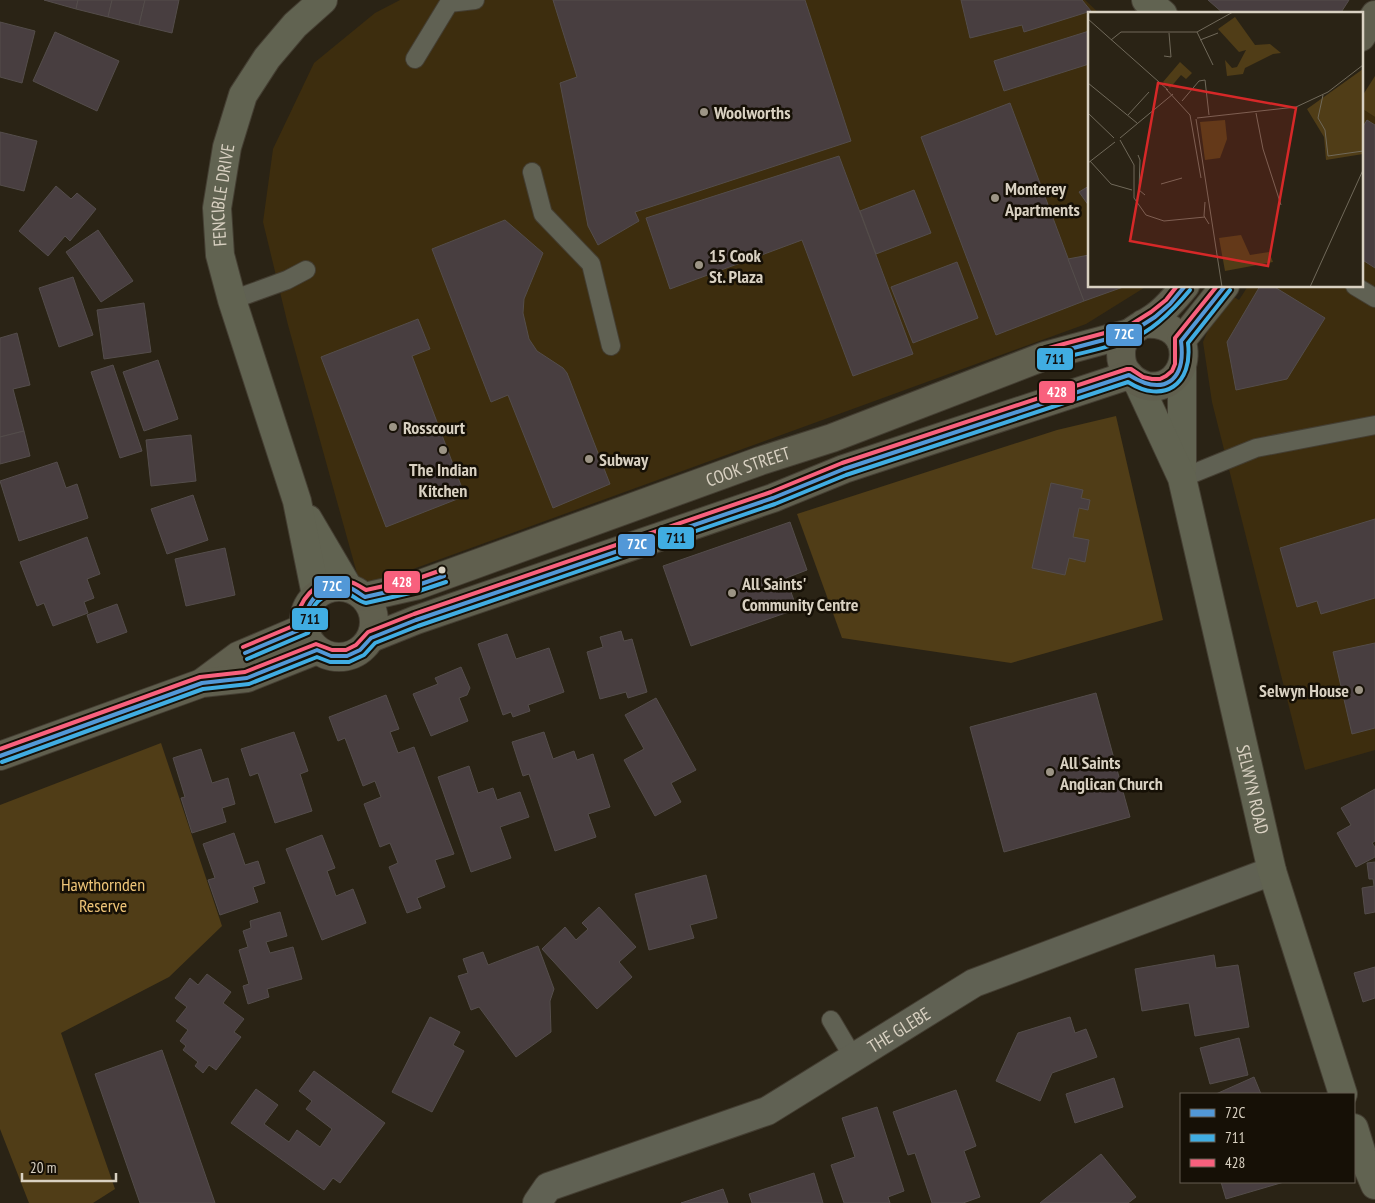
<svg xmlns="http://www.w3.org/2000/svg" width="1375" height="1203" viewBox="0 0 1375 1203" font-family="'PT Sans Narrow',sans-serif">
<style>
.built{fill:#3d2d0e}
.green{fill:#503d17}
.building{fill:#483e40;stroke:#544d4b}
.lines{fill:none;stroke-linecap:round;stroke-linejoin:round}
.lane-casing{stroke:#443e32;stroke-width:20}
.street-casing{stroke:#443e32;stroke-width:30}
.secondary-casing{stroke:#443e32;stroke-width:30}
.primary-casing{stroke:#443e32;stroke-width:30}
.lane{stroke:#606153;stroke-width:18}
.street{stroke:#606153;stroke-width:28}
.secondary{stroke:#616351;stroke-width:28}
.primary{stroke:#605f4e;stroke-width:28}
.bus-1-casing{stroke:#161006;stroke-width:8}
.bus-2-casing{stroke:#161006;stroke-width:8}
.bus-3-casing{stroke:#161006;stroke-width:8}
.bus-1{stroke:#5298d7;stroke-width:4}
.bus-2{stroke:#40ade2;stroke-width:4}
.bus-3{stroke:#f8607d;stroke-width:4}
.poi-dot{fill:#9c9485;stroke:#161006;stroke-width:2}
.bus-dot{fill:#d9d1c2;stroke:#161006;stroke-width:2}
.labels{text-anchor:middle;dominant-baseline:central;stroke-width:5;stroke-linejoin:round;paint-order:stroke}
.poi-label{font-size:18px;font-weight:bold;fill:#d9d1c2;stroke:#161006;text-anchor:start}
.street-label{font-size:18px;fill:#d9d1c2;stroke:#161006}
.park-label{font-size:18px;fill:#efc578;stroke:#161006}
.inset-road{fill:none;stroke:#70695a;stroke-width:1}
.view{fill:#d62828;fill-opacity:0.15;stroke:#d62828;stroke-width:2.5}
.inset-edge{fill:none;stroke:#d9d1c2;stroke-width:2.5}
.line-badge{stroke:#161006;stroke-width:2}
.badge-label{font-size:14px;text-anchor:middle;font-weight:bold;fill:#fff}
.pale-badge-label{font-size:14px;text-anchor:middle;font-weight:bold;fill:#111}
</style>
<rect width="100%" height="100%" fill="#2a2315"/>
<g class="built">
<path d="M400 0H1085L1100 14H1089V286H1147L1086 324 361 588 288 325 263 222 273 149 314 63 375 13Z"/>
<path d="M1361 108 1375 117V750L1305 770 1212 402 1203 342 1211 323 1229 294 1239 300 1248 286H1361Z"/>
</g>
<g class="green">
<path d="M1375 76V117L1361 108V98Z"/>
<path d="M1116 416 1163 620 1011 663 842 638 797 514 1057 430Z"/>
<path d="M161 743 222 926 169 977 61 1033 115 1189 93 1203H29L0 1129V805Z"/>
</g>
<g class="building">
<path d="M44 0H78L76 9Z"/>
<path d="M78 0H112L108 17 76 9Z"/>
<path d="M112 0H145L139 25 108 17Z"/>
<path d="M145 0H179L172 33 139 25Z"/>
<path d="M553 0H805L851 141 635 212 639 221 598 245 588 226 560 83 577 77Z"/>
<path d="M961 0H1082L1091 11 1024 32 1022 25 970 38Z"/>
<path d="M1208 0H1349L1340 14H1224Z"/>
<path d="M0 22 35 31 22 83 0 77Z"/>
<path d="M1089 31V64L1004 91 994 61Z"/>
<path d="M55 32 119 61 97 111 33 81Z"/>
<path d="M1010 103 1084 301 996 335 921 137Z"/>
<path d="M1367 120 1375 125V268L1361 259V130Z"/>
<path d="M0 132 37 141 24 191 0 185Z"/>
<path d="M839 156 913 354 853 376 802 240 670 289 646 218Z"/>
<path d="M56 186 71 199 77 193 96 209 70 241 65 236 48 256 19 231Z"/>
<path d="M1089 186V206L1079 192Z"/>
<path d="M914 190 931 233 876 254 860 211Z"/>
<path d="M505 220 543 253 524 299 523 313 529 339 537 351 563 368 567 373 610 484 553 508 508 395 491 402 432 249Z"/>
<path d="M98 230 133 281 101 302 66 252Z"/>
<path d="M1089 255V286H1126L1084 301 1068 259Z"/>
<path d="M957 262 978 318 913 343 891 287Z"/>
<path d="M73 277 93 335 59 347 39 288Z"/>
<path d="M1260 286H1273L1325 318 1287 379 1236 390 1227 342Z"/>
<path d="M144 303 151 352 104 359 97 310Z"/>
<path d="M418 319 430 349 412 356 465 496 386 527 321 357Z"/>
<path d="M17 333 30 385 13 389 24 431 0 437V338Z"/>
<path d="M158 360 178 419 144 431 123 372Z"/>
<path d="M113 365 142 451 120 458 91 372Z"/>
<path d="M24 431 30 456 0 464V437Z"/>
<path d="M191 435 196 481 151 486 146 440Z"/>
<path d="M57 462 66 488 77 484 88 518 19 541 0 481Z"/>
<path d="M1051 483 1083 490 1081 498 1090 500 1088 510 1079 508 1073 537 1089 540 1085 562 1069 558 1065 575 1032 568Z"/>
<path d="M193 495 208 540 167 554 151 509Z"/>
<path d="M1375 519V598L1321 614 1317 601 1297 607 1280 548Z"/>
<path d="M790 522 807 570 786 578 797 609 691 646 663 566Z"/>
<path d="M87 537 100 574 87 579 94 598 84 602 88 613 53 626 44 603 37 606 20 562Z"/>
<path d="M225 548 235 595 186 606 175 559Z"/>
<path d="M117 604 127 632 97 643 87 615Z"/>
<path d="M621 631 624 641 632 639 647 692 628 698 626 692 600 699 587 652 603 647 600 637Z"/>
<path d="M507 634 516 659 549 648 564 692 528 705 530 711 513 717 511 712 503 715 478 644Z"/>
<path d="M1375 643V728L1352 734 1333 652Z"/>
<path d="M461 667 470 688 467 695 459 698 468 721 431 736 413 694 438 684 435 678Z"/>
<path d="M1096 693 1130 817 1004 852 970 727Z"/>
<path d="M386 695 399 729 390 732 398 753 414 747 454 854 435 860 445 887 417 898 421 908 407 913 389 867 398 863 390 843 380 847 364 804 381 797 375 781 363 786 345 738 338 741 329 717Z"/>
<path d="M656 698 696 770 671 783 681 802 655 816 624 760 644 749 625 715Z"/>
<path d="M294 732 308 771 300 774 312 811 275 823 258 773 250 776 241 749Z"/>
<path d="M544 732 553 759 574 751 577 760 593 754 610 807 588 814 596 837 555 851 529 774 523 776 512 742Z"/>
<path d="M201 749 212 783 228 778 235 804 222 808 226 822 192 833 181 798 185 797 173 758Z"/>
<path d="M469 766 478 793 493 788 497 800 520 792 529 817 500 827 511 858 471 872 438 777Z"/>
<path d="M1375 789V841L1372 843 1375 847V857L1356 867 1337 833 1351 825 1341 808Z"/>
<path d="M234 833 245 865 258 861 265 883 253 887 258 902 220 915 208 880 215 878 203 844Z"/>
<path d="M322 835 335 868 327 871 336 896 353 889 366 923 322 940 286 849Z"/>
<path d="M1375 862V912L1365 914 1362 888 1374 886 1373 879H1369L1367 863Z"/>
<path d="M706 875 717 918 690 925 694 938 649 950 635 894Z"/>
<path d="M599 907 636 947 619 962 632 977 597 1009 542 949 565 927 576 940 588 929 582 923Z"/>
<path d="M280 912 287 936 266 942 270 953 293 947 302 979 267 989 269 997 248 1004 243 986 249 984 239 950 248 947 243 931 251 928 250 921Z"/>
<path d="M538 946 554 989 550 1001 551 1032 516 1057 479 1007 471 1010 458 976 468 973 463 959 483 952 488 965Z"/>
<path d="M1214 955 1216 968 1238 965 1249 1027 1195 1036 1189 1003 1142 1011 1135 969Z"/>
<path d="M1375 967V998L1363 1002 1354 973Z"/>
<path d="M207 974 231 992 223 1003 244 1019 234 1032 241 1037 216 1070 209 1065 203 1073 195 1066 198 1062 183 1050 186 1046 180 1041 188 1030 176 1021 187 1007 175 998 190 978 198 985Z"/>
<path d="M430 1017 460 1032 453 1045 464 1051 432 1112 392 1092Z"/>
<path d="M1070 1017 1075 1033 1086 1029 1097 1057 1052 1073 1040 1101 996 1081 1018 1033Z"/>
<path d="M1239 1038 1248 1075 1210 1084 1200 1048Z"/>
<path d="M162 1050 215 1203H140L95 1074Z"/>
<path d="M314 1071 385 1123 340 1183 333 1178 324 1190 231 1123 256 1089 278 1105 264 1124 289 1142 297 1130 320 1147 332 1129 306 1109 312 1101 299 1091Z"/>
<path d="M1254 1077 1261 1094H1216Z"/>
<path d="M1114 1078 1123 1107 1075 1123 1066 1094Z"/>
<path d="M956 1090 976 1146 964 1151 980 1197 963 1203H932L915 1153 908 1155 893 1112Z"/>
<path d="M877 1107 904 1191 888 1197 890 1203H844L831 1165 855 1157 842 1118Z"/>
<path d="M1101 1154 1136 1197 1128 1203H1040Z"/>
<path d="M814 1173 823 1203H752L749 1194Z"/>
<path d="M1221 1182H1284L1226 1199Z"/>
<path d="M723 1189 728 1203H681Z"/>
</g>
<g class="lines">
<g class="lane-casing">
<g id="lane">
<path d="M415 59 449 3 475 0"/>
<path d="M532 172 543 214 591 264 611 346"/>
<path d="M1355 286 1375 298"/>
<path d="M232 300 287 280 306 270"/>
<path d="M1182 478 1256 448 1375 425"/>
<path d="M831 1020 853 1057"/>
</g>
</g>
<g class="street-casing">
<g id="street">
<path id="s1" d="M537 1203 548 1187 767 1111 974 983 1272 871"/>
</g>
</g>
<g class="secondary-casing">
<g id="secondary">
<path d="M1146 0 1163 14"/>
<path d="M1182 366V469"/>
<path id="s2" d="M1138 383 1182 478 1272 871 1343 1094"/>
<path d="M308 519 348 587"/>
<path id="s3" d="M316 595 297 501 232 300 220 255 217 208 227 147 243 95 267 58 295 25 323 0"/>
<path d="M1354 1128 1362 1154 1375 1185"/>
</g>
</g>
<g class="primary-casing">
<g id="primary">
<path d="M1361 37 1375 15"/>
<path d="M1143 324C1201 318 1192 393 1147 386 1139 384 1130 378 1126 371 1122 366 1121 359 1121 353 1121 331 1142 327 1156 316 1167 308 1176 297 1185 286"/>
<path d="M1181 341 1225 286"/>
<circle cx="339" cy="622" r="35"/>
<path id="s4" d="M365 597 418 585 760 461 832 438 1045 356 1130 333"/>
<path d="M371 638 416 620 773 498 844 469 1129 375"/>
<path d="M203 682 238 656 304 628"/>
<path d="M0 756 202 683 247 678 317 650"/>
</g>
</g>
<use href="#lane" class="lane"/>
<use href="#street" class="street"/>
<use href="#secondary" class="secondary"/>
<use href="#primary" class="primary"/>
<g class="bus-1-casing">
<g id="bus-1">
<path d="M1047 355 1130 333 1155 317 1170 304 1185 286"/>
<path d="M245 653 304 628C303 605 322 579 348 587 354 589 360 594 365 597L418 585 444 576"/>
<path d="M0 756 202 683 247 678 317 650 331 656H347L360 650 371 638 416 620 773 498 844 469 1129 375C1164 397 1186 381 1181 341L1225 286"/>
</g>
</g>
<g class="bus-2-casing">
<g id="bus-2">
<path d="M1049 361C1076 354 1105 349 1131 339 1153 331 1175 308 1190 290"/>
<path d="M247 659 308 633C312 626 309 618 312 610 318 597 335 588 349 594 355 597 359 602 366 603L419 591 446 582"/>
<path d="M2 762 203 689 249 684 317 657 330 662H349L364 655 375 643 418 626 775 504 846 475 1128 382C1164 405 1193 384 1188 343L1230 290"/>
</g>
</g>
<g class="bus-3-casing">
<g id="bus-3">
<path d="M1045 349 1127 327 1151 312 1166 300 1177 286"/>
<path d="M243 647 298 624C296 601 317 579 340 580 350 580 358 585 366 590L416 579 442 570"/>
<path d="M0 749 200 677 245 672 316 644 332 650H346L356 645 368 632 414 614 771 492 842 463 1127 369H1131L1143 377 1152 379H1160L1166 376 1172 371 1175 364V338L1217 286"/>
</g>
</g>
<use href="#bus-1" class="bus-1"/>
<use href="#bus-2" class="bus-2"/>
<use href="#bus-3" class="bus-3"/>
</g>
<g class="poi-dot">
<circle cx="704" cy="112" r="5"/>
<circle cx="995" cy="198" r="5"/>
<circle cx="699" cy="265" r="5"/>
<circle cx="393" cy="427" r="5"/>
<circle cx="443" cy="450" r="5"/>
<circle cx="589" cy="459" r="5"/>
<circle cx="732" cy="593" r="5"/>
<circle cx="1359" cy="690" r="5"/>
<circle cx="1050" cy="772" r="5"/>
</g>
<circle class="bus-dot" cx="442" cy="570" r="4.5"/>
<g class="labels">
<g class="poi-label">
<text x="714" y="112">Woolworths</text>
<text x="1005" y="188">Monterey<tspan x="1005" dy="21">Apartments</tspan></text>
<text x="709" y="255">15 Cook<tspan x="709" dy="21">St. Plaza</tspan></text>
<text x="403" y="427">Rosscourt</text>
<text x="599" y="459">Subway</text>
<text x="443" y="469" text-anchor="middle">The Indian<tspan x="443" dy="21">Kitchen</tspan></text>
<text x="742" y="583">All Saints'<tspan x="742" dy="21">Community Centre</tspan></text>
<text x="1349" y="690" text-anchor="end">Selwyn House</text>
<text x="1060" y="762">All Saints<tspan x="1060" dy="21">Anglican Church</tspan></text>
</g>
<g class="street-label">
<text stroke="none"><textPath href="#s3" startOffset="414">FENCIBLE DRIVE</textPath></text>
<text stroke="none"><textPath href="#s4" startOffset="405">COOK STREET</textPath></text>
<text stroke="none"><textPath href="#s2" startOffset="424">SELWYN ROAD</textPath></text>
<text stroke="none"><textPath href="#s1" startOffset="406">THE GLEBE</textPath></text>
</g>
<g class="park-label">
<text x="103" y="884">Hawthornden<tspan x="103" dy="21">Reserve</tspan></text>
</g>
</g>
<g transform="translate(1088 12)">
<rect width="275" height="275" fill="#2a2315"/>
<path d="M147 5 167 33 182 32 193 41 185 42 157 56 155 62 139 64 137 48 144 56 149 55 158 38 151 40 130 17ZM92 50 104 61 98 67 93 63 82 76 75 70ZM275 57V142L238 148 236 125 219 97ZM137 108 139 127 132 146 117 148 112 110ZM153 223 162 243 181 240 185 250 137 259 131 226Z" fill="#503d17"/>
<path class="inset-road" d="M0 7 80 78M109 20 125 53M23 28 33 20H109L145 0M112 28 130 21M76 44 83 45 81 21M0 71 49 111M78 77 102 103 113 166M235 83 230 106 237 118 240 144 275 139M94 89 111 69 117 68 121 103M0 101 26 126M168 101 175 137 193 193M40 103 61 80M109 106 208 95 240 80 275 53M108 107 134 275M32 126 85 82M32 128 46 153V186L58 203 76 209 117 205M50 143 52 148 51 178 57 183M2 149 23 172 44 178M0 151 27 130M73 172 94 166M117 190 116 204 121 212M222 275 275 158"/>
<path class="view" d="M70 71 208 96 180 254 42 229Z"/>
<rect width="275" height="275" class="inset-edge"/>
</g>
<g class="line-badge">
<rect x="1105" y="323" width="38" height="24" rx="5" fill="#5298d7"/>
<rect x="1036" y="347" width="38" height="24" rx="5" fill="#40ade2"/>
<rect x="1038" y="380" width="38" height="24" rx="5" fill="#f8607d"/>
<rect x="657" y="526" width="38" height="24" rx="5" fill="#40ade2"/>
<rect x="617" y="533" width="39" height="24" rx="5" fill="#5298d7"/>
<rect x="383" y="570" width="38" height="24" rx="5" fill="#f8607d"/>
<rect x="313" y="575" width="38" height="24" rx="5" fill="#5298d7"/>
<rect x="291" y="607" width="38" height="24" rx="5" fill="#40ade2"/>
</g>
<g class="badge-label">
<text x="1124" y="339">72C</text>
<text x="1057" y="397">428</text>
<text x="637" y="549">72C</text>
<text x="402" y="587">428</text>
<text x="332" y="591">72C</text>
</g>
<g class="pale-badge-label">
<text x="1055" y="364">711</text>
<text x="676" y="543">711</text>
<text x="310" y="624">711</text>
</g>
<rect x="1180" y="1093" width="175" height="90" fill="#161006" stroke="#645d51"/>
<rect x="1190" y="1109" width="25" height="8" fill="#5298d7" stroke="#645d51"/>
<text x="1225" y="1118" font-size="15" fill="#d9d1c2">72C</text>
<rect x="1190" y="1134" width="25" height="8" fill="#40ade2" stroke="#645d51"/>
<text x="1225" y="1143" font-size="15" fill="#d9d1c2">711</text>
<rect x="1190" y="1159" width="25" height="8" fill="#f8607d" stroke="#645d51"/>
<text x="1225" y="1168" font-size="15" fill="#d9d1c2">428</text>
<path d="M22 1173v8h94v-8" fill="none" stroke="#d9d1c2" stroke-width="2.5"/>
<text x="30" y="1173" font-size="15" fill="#d9d1c2" stroke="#161006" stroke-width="4" paint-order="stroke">20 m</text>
</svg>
